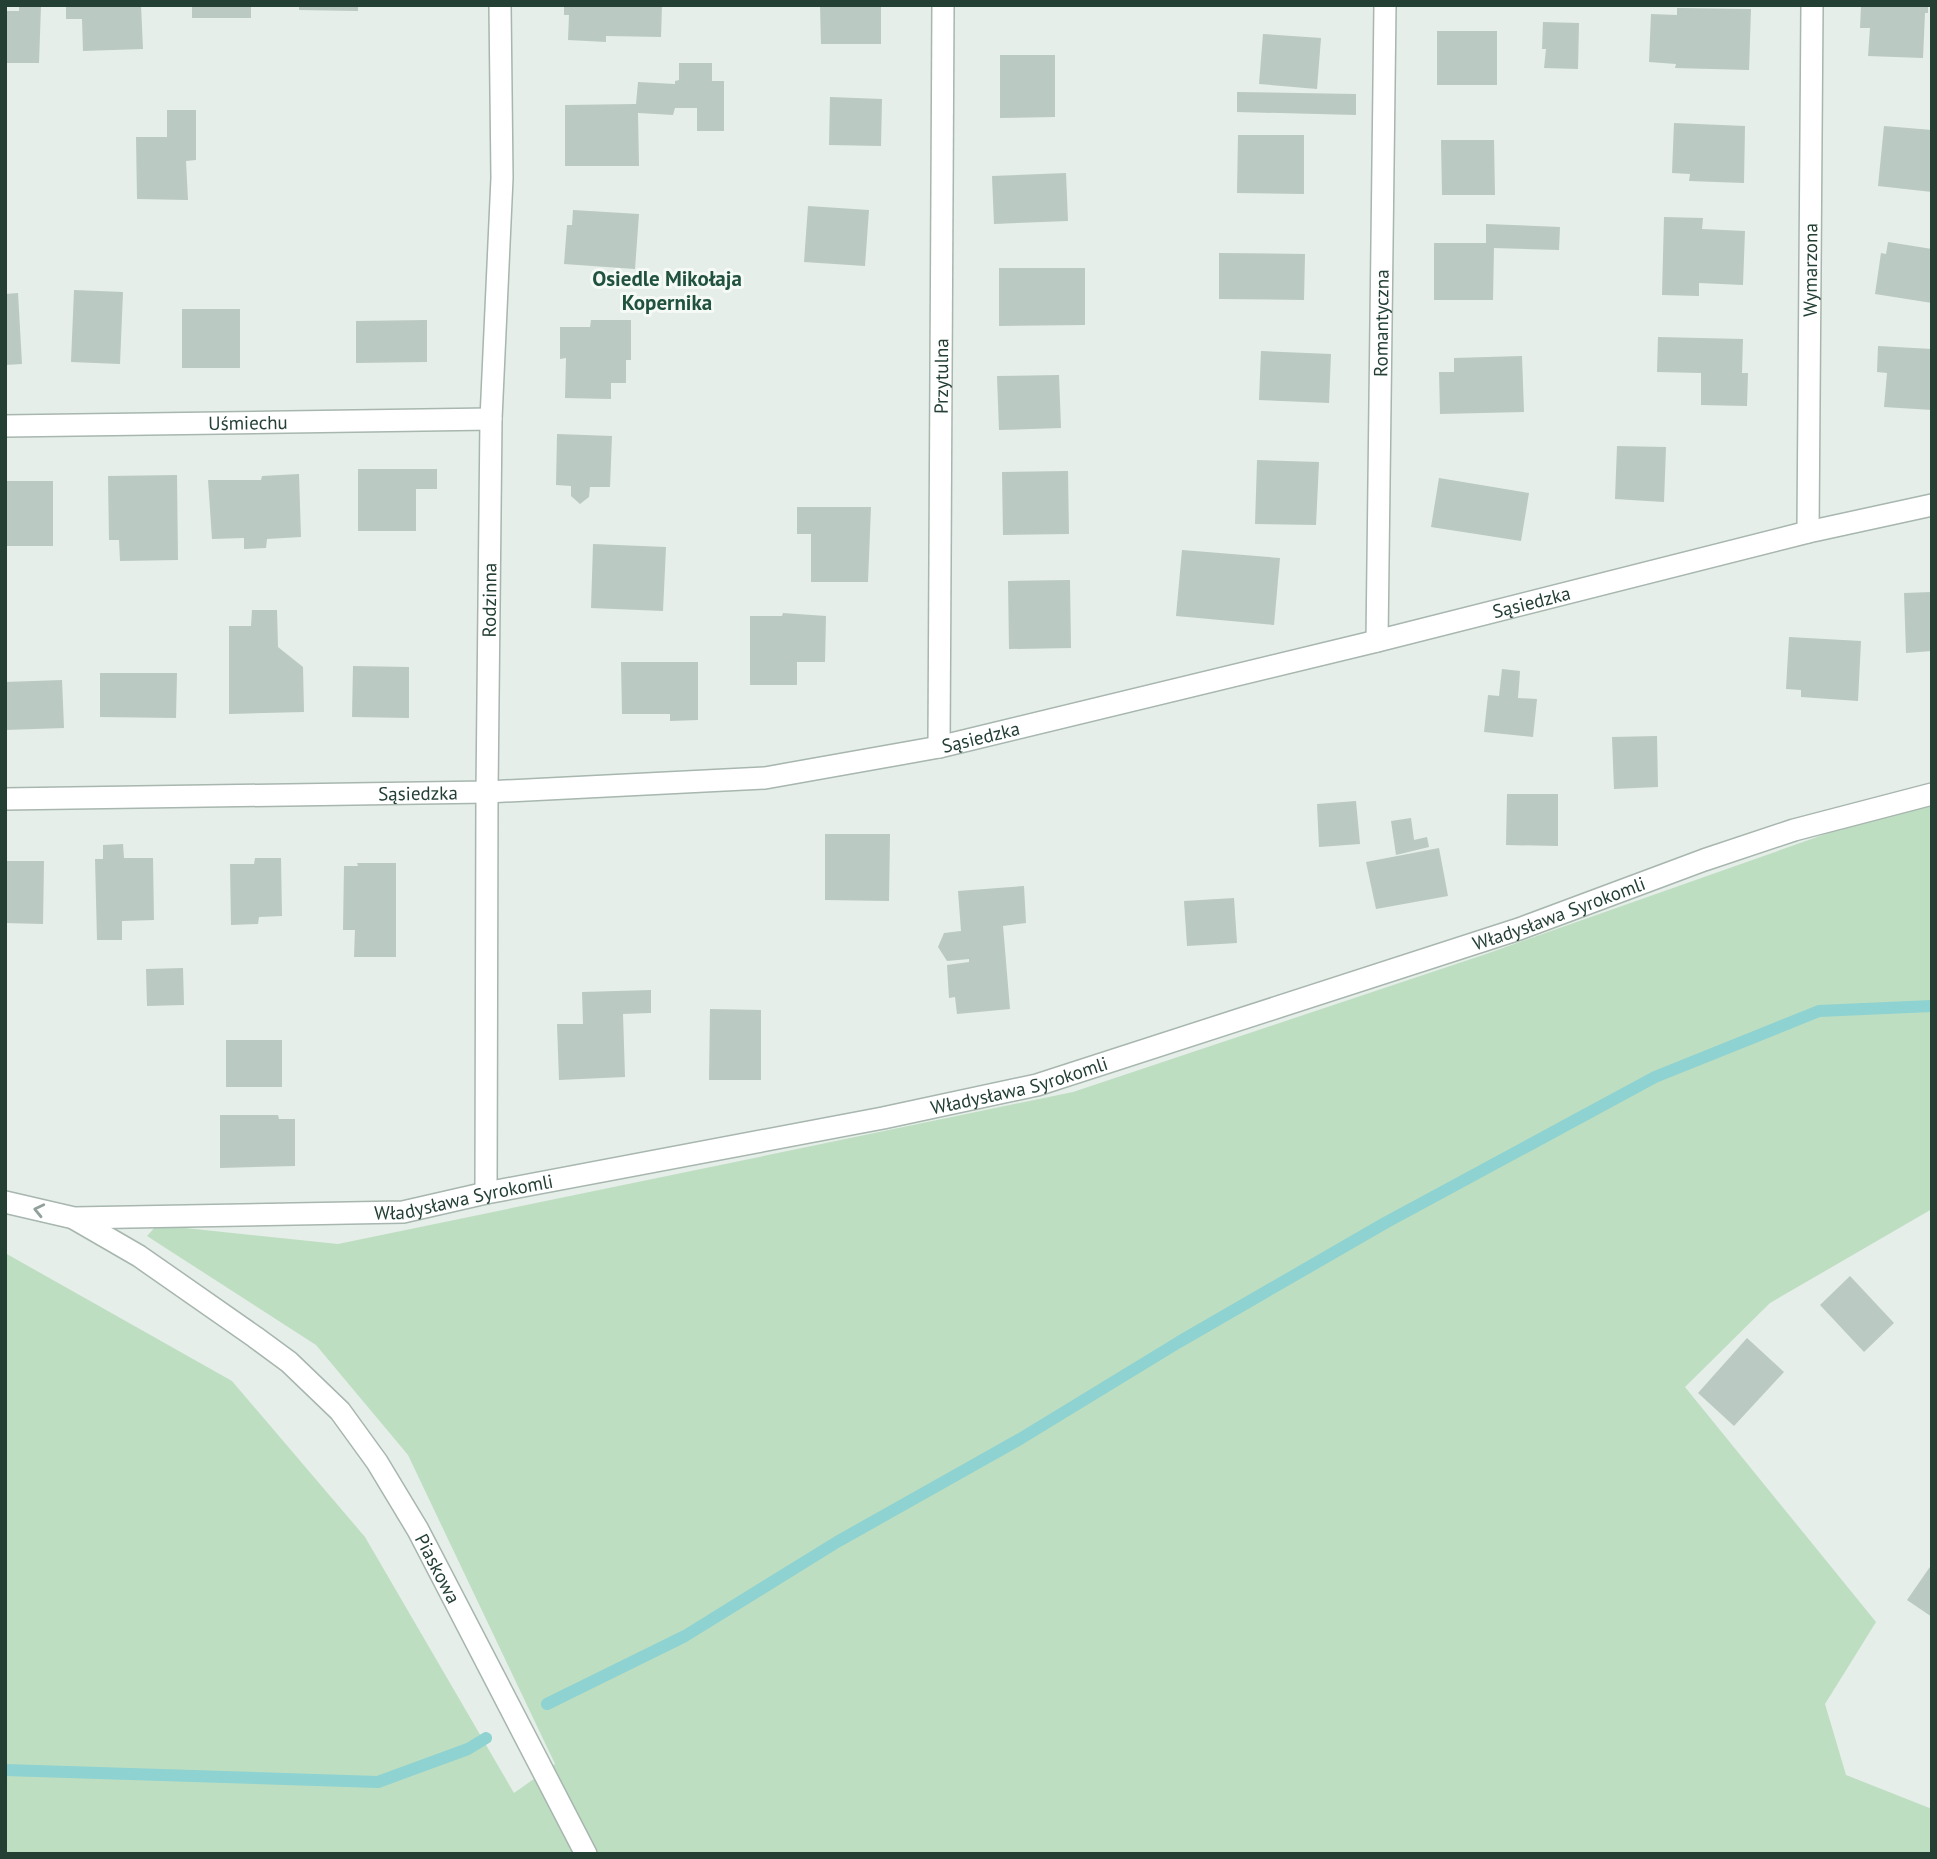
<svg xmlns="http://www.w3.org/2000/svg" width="1937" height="1859" viewBox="0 0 1937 1859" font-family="'PT Sans',sans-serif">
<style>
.green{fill:#bedec2}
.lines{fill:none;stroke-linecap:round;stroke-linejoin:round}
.stream{stroke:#8ed2d1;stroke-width:12}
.building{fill:#bac9c1}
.minor-casing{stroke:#a7b6ae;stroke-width:24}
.minor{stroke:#fff;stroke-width:21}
.oneway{stroke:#92a09a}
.labels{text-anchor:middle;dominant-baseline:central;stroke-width:6;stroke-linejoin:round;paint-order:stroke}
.street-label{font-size:19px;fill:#244034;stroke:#f6faf7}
.neighbourhood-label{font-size:21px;font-weight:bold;fill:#20523e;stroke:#f6faf7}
</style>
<rect width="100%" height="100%" fill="#e5eee8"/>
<path class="green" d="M1932 803V1209L1770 1303 1685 1387 1876 1622 1825 1704 1846 1775 1932 1809V1854H5V1253L232 1381 365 1537 514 1793 555 1764 408 1455 316 1345 147 1236 157 1225 338 1244 1073 1092 1486 954 1871 818Z"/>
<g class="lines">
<g class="stream">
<path d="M547 1704 685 1636 837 1542 1020 1439 1179 1342 1385 1223 1655 1077 1819 1011 1932 1006"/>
<path d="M5 1770 378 1782 468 1749 486 1738"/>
</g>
</g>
<g class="building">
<path d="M19 5 41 6 39 63H5V11H19Z"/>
<path d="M66 5H141L143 49 83 51 82 19H66Z"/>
<rect x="192" y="5" width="59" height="13"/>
<path d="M299 5H358V11L299 10Z"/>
<path d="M564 5H662L661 37 606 36V42L568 40 569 15H564Z"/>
<path d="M820 5H881V44H821Z"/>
<path d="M1928 5V13H1925L1923 58 1868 56 1870 28H1860L1861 6Z"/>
<path d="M1677 8 1751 9 1749 70 1675 68 1676 64 1649 62 1651 14 1677 15Z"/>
<path d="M1543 22 1579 23 1578 69 1544 68 1546 49H1542Z"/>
<rect x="1437" y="31" width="60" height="54"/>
<path d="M1263 34 1321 38 1317 89 1259 84Z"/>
<path d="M1000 55H1055V117L1000 118Z"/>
<path d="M679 63H712V81H724V131H697V108H675L673 115 638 113 639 166H565V105L636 104 638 82 675 84V81L679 80Z"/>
<path d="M1237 92 1356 94V115L1237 112Z"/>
<path d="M830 97 882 99 881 146 829 145Z"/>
<path d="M167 110H196V160L186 161 188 200 137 199 136 137H167Z"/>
<path d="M1674 123 1745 126 1744 183 1689 181 1690 174 1672 173Z"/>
<path d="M1884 126 1932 130V192L1878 186Z"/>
<path d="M1238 135H1304V194L1237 193Z"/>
<path d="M1441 140H1494L1495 195H1442Z"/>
<path d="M1066 173 1068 221 994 224 992 176Z"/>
<path d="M808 206 869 210 865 266 804 262Z"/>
<path d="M573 210 639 214 635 269 564 264 567 225H572Z"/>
<path d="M1664 217 1703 218 1702 229 1745 231 1743 285 1699 283V296L1662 295Z"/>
<path d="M1486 224 1560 227 1559 250 1494 248 1493 300H1434V243H1486Z"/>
<path d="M1888 242 1932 249V303L1875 294 1881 253 1886 254Z"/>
<path d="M1219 253 1305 254 1304 300 1219 299Z"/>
<path d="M999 268H1085V325L999 326Z"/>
<path d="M74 290 123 292 120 364 71 362Z"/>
<path d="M18 293 22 364 5 365V294Z"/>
<rect x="182" y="309" width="58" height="59"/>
<path d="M427 320V362L356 363V321Z"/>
<path d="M591 320H631V360H626V383H611V399L565 398 566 358 560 359V327H590Z"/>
<path d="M1658 337 1743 339 1742 373H1748L1747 406 1701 405V373L1657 372Z"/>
<path d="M1878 346 1932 349V410L1884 407 1887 373 1877 372Z"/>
<path d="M1261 351 1331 354 1329 403 1259 400Z"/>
<path d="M1522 356 1524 412 1440 414 1439 372H1454V358Z"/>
<path d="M1059 375 1061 428 999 430 997 376Z"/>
<path d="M557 434 612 436 610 487H590L589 497 580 504 571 496V486L556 485Z"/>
<path d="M1617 446 1666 447 1664 502 1615 499Z"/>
<path d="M1257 460 1319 462 1316 525 1255 524Z"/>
<path d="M358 469H437V489H416V531H358Z"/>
<path d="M1068 471 1069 534 1003 535 1002 472Z"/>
<path d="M299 474 301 537 267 539 266 548 244 549V538L212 539 208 480H261L262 476Z"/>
<path d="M177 475 178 560 120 561 119 540H109L108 476Z"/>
<path d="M1439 478 1529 493 1521 541 1431 527Z"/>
<rect x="5" y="481" width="48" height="65"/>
<path d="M797 507H871L868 582H811V534H797Z"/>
<path d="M593 544 666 547 663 611 591 608Z"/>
<path d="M1182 550 1280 558 1274 625 1176 616Z"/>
<path d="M1070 580 1071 648 1009 649 1008 581Z"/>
<path d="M1932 592V651L1906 653 1904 593Z"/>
<path d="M252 610H277L278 647 303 667 304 712 229 714V626H251Z"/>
<path d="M783 613 826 616 825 662H797V685H750V616H782Z"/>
<path d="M1789 637 1861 641 1858 701 1801 697V690L1786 689Z"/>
<path d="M621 662H698V720L670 721V714H622Z"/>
<path d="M353 666 409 667V718L352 717Z"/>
<path d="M1502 669 1520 671 1518 698 1537 699 1533 737 1484 732 1488 695 1499 696Z"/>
<path d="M100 673H177L176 718 100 717Z"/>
<path d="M62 680 64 728 5 730V682Z"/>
<path d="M1657 736 1658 787 1614 789 1612 737Z"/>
<path d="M1507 794H1558V846L1506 845Z"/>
<path d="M1356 801 1360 844 1319 847 1317 804Z"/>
<path d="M1411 818 1414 840 1427 837 1429 847 1396 855 1391 821Z"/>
<path d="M825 834H890L889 901 825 900Z"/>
<path d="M123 844 124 858H153L154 920 122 921V940H97L95 859H103V845Z"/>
<path d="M1439 848 1448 896 1376 909 1366 862Z"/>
<path d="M255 858H281L282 916 259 917 258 924 231 925 230 864H254Z"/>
<path d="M5 861H44L43 924 5 923Z"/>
<path d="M357 863H396V957H354L355 930H343L344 866H358Z"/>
<path d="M1024 886 1026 923 1003 926 1010 1009 957 1014 955 997 949 998 947 965 969 962V959L947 961 938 947 944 933 961 931 958 891Z"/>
<path d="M1234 898 1237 943 1187 946 1184 901Z"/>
<path d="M183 968 184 1005 147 1006 146 969Z"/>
<path d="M651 990V1013L623 1014 625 1077 559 1080 557 1024H583L582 992Z"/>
<path d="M710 1009 761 1010V1080H709Z"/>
<rect x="226" y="1040" width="56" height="47"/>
<path d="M220 1115H278L279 1119H295V1166L220 1168Z"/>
<path d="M1850 1276 1894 1323 1864 1352 1820 1305Z"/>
<path d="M1747 1338 1784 1372 1734 1426 1698 1393Z"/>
<path d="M1932 1564V1617L1907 1600Z"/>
</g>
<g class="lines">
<g class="minor-casing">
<g id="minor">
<path id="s1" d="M5 426 491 419"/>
<path id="s2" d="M1808 532 1812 5"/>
<path id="s3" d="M1377 641 1385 5"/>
<path id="s4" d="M939 747 943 5"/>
<path id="s5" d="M5 799 487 792 765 778 939 747 1377 641 1808 532 1932 505"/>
<path id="s6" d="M486 1193 487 792 491 419 502 178 500 5"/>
<path id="s7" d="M5 1202 74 1218 403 1212 486 1193 883 1118 1037 1085 1519 929 1704 860 1794 830 1932 794"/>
<path id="s8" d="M75 1219 139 1256 255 1337 289 1362 340 1411 377 1462 418 1530 586 1854"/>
</g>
</g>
<use href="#minor" class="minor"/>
</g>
<defs><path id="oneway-chevron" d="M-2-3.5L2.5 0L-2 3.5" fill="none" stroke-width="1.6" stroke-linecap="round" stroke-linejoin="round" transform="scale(1.75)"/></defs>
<use class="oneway" href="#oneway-chevron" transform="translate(39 1210) rotate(-167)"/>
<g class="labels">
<g class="street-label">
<text stroke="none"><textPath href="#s2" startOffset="262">Wymarzona</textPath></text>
<text stroke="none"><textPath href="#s3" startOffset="318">Romantyczna</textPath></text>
<text stroke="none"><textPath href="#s4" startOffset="371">Przytulna</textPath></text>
<text stroke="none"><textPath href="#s1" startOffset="243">Uśmiechu</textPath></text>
<text stroke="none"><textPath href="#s6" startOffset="593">Rodzinna</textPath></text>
<text stroke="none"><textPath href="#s5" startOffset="1547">Sąsiedzka</textPath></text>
<text stroke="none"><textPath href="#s5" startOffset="980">Sąsiedzka</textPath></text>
<text stroke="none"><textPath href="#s5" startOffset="413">Sąsiedzka</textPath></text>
<text stroke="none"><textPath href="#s7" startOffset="1596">Władysława Syrokomli</textPath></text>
<text stroke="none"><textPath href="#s7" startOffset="1029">Władysława Syrokomli</textPath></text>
<text stroke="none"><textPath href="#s7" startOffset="462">Władysława Syrokomli</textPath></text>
<text stroke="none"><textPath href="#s8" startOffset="514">Piaskowa</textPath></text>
</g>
<g class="neighbourhood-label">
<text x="667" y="278">Osiedle Mikołaja<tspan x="667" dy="24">Kopernika</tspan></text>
</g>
</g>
<rect width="1937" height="1859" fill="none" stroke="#244034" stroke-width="14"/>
</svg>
